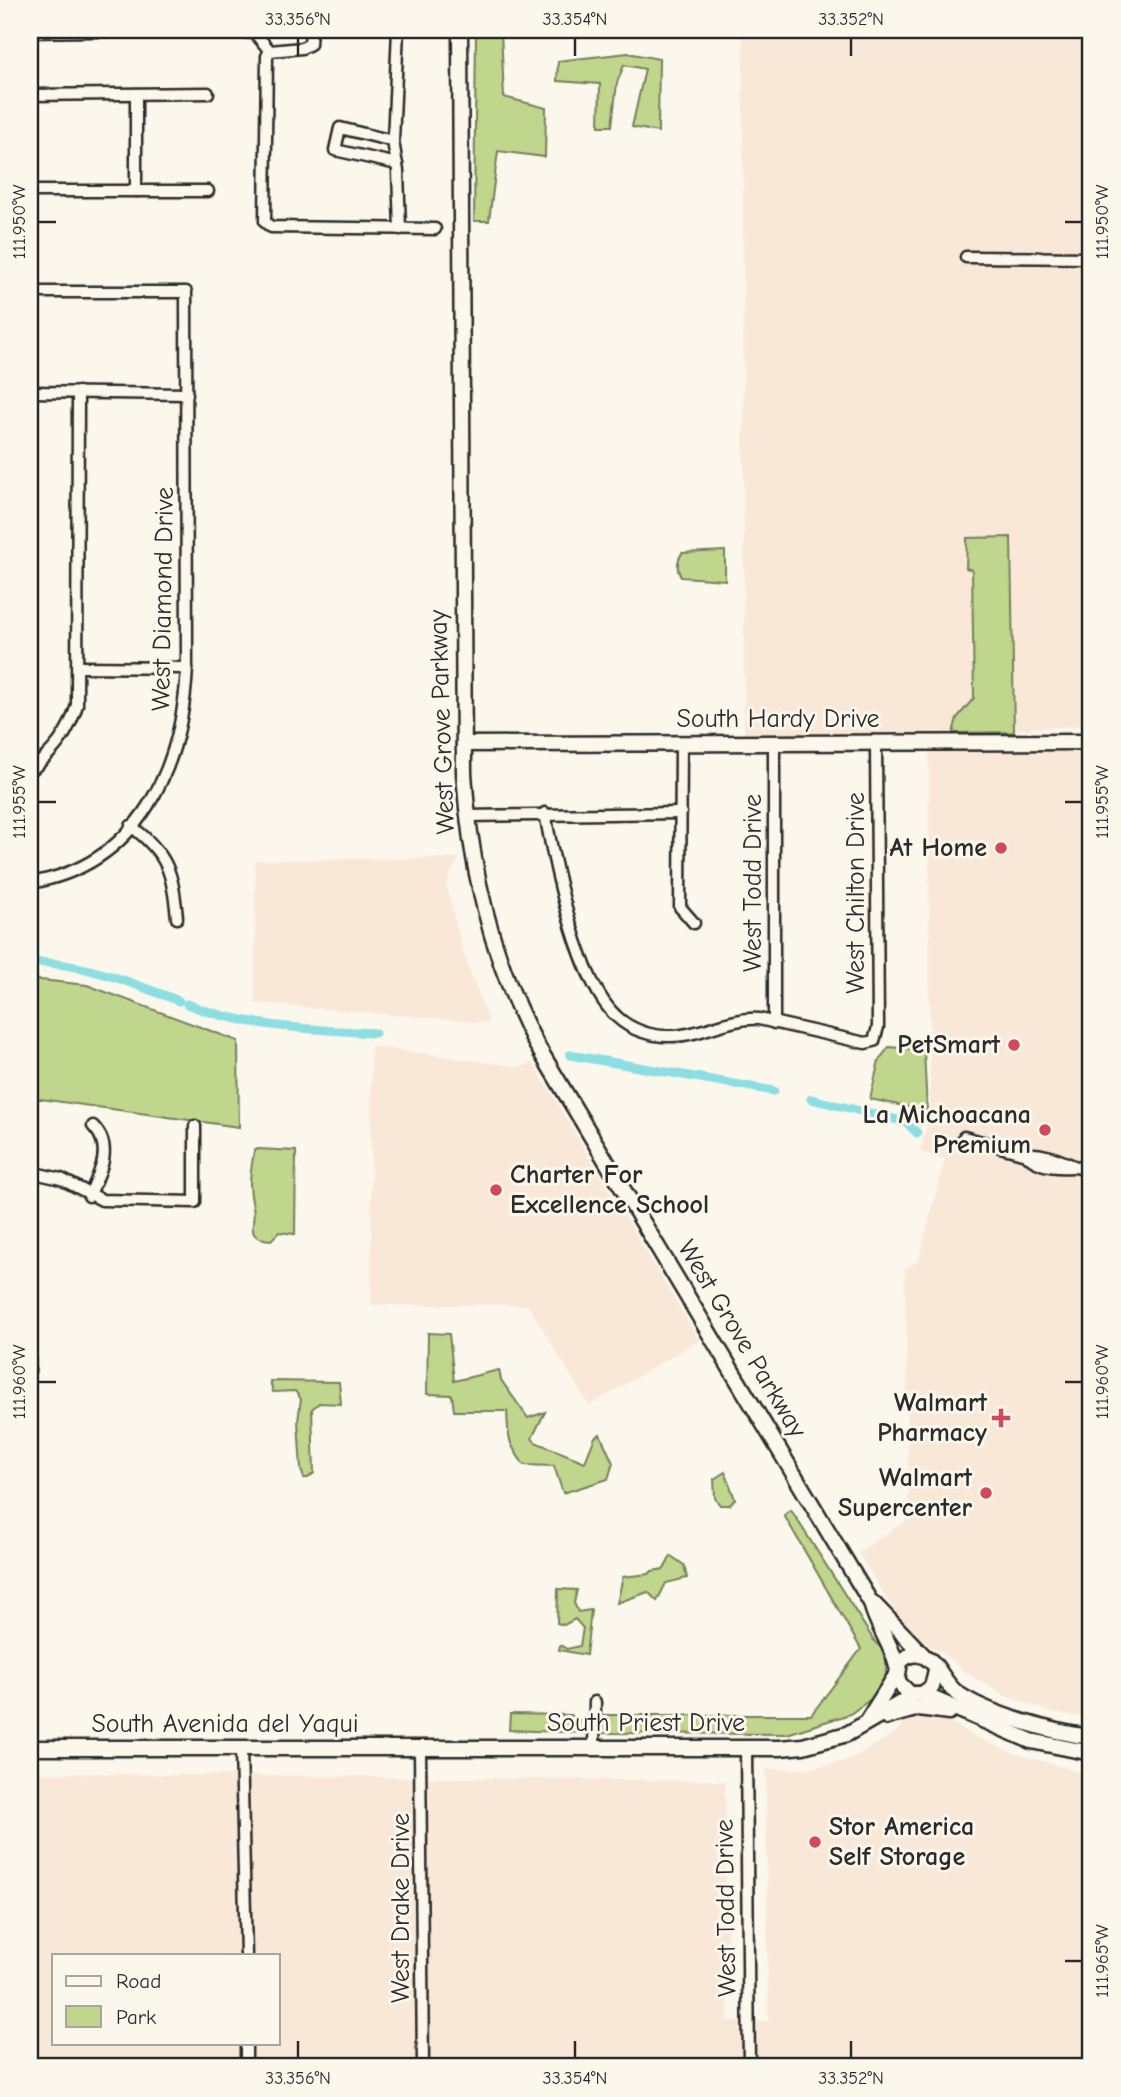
<svg xmlns="http://www.w3.org/2000/svg" width="1121" height="2097" viewBox="0 0 1121 2097" font-family="'Comic Neue',sans-serif">
<style>
.built{fill:#f9e8d7;fill-rule:evenodd}
.green{fill:#bfd68c;stroke:#75805c;stroke-width:2}
.lines{fill:none;stroke-linecap:round;stroke-linejoin:round}
.canal{stroke:#8cdee2;stroke-width:9}
.street-casing{stroke:#2b2b2b;stroke-width:15}
.secondary-casing{stroke:#2b2b2b;stroke-width:19}
.street{stroke:#fbf7ec;stroke-width:10}
.secondary{stroke:#fbf7ec;stroke-width:14}
.ticks{fill:none;stroke:#2b2b2b;stroke-width:2.5}
.poi-dot{fill:#d1495b;stroke:#fbf7ec;stroke-width:2.5}
.labels{text-anchor:middle;dominant-baseline:central;stroke-width:6;stroke-linejoin:round;paint-order:stroke}
.street-label{font-size:26px;fill:#2b2b2b;stroke:#fbf7ec}
.poi-label{font-size:26px;font-weight:bold;fill:#2b2b2b;stroke:#fbf7ec;text-anchor:end}
.neatline{fill:none;stroke:#2b2b2b;stroke-width:2.5}
.ticks-label{font-size:18px;text-anchor:middle;fill:#2b2b2b}
</style>
<rect width="100%" height="100%" fill="#fbf7ec"/>
<filter id="ink" filterUnits="userSpaceOnUse"><feTurbulence type="fractalNoise" baseFrequency=".0143" numOctaves="2"/><feDisplacementMap in="SourceGraphic" scale="14" xChannelSelector="R" yChannelSelector="G"/><feConvolveMatrix kernelMatrix="1 2 1 2 8 2 1 2 1" color-interpolation-filters="sRGB"/></filter>
<g filter="url(#ink)">
<g class="built">
<path d="M743 30H1091V725L953 733 744 736Z"/>
<path d="M1050 751 1091 754V1719L1050 1712 1006 1696 965 1672 941 1651 920 1641 894 1611 858 1552 909 1519 905 1268 918 1261 945 1159 920 1152 930 1114 929 752Z"/>
<path d="M459 858 446 884 464 954 489 1023 255 1003V860Z"/>
<path d="M371 1046 520 1067 533 1063 699 1340 589 1406 528 1305H371Z"/>
<path d="M922 1705 974 1736 1010 1752 1091 1775V2067H30V1773L725 1781 728 2021H768L766 1769H808L849 1760 895 1733ZM54 1955H278V2043H54Z"/>
</g>
<g class="green">
<path d="M476 30H501L504 97 546 108 545 157 498 151 489 221H474Z"/>
<path d="M628 53 659 59 658 132 632 127 645 69 624 65 617 83 612 126H599L600 84 557 81 558 61Z"/>
<path d="M1011 537 1014 732 953 733 957 718 974 698 972 570 966 568 967 538Z"/>
<path d="M725 551V580L681 577C676 569 677 561 682 553Z"/>
<path d="M31 979 87 985 238 1041 239 1127 33 1098Z"/>
<path d="M889 1047 924 1050 927 1111 870 1099 879 1060Z"/>
<path d="M258 1149 296 1151 295 1234 279 1232 271 1240C242 1238 257 1224 253 1207 248 1183 250 1176 254 1151Z"/>
<path d="M30 1249 36 1250V1372H30Z"/>
<path d="M428 1333 449 1334 454 1381 499 1370 501 1380 528 1418 545 1412 532 1438 535 1442 585 1462 595 1437 600 1434 613 1463 608 1479 563 1493 554 1466 524 1465C508 1443 508 1438 507 1411H454L452 1395 427 1394Z"/>
<path d="M270 1381 339 1382 341 1404 319 1403 312 1409 314 1473 308 1478H304L301 1470 298 1421 301 1399 295 1391 273 1392Z"/>
<path d="M725 1472 735 1499 730 1505H720L715 1498 714 1479Z"/>
<path d="M791 1510 875 1642 886 1652V1676L871 1699 850 1714 787 1734 602 1733 603 1715H811L861 1649 784 1515Z"/>
<path d="M671 1556 684 1565 687 1578 666 1583 657 1601 648 1592 617 1603 623 1577 649 1574 652 1571 664 1569Z"/>
<path d="M558 1589 577 1590 574 1603 578 1612 591 1610 586 1655 559 1650 560 1645 567 1649 580 1646 583 1628 575 1619 564 1625 557 1623Z"/>
<path d="M510 1714 570 1715 587 1724V1733L509 1730Z"/>
</g>
<g class="lines">
<g class="canal">
<path d="M30 962C82 962 130 982 179 1001"/>
<path d="M187 1004C247 1028 311 1029 375 1033"/>
<path d="M570 1055 774 1091"/>
<path d="M811 1099 906 1122 917 1133"/>
</g>
<g class="street-casing">
<g id="street">
<path d="M220 30 255 33 270 51"/>
<path d="M311 30 310 44 302 48 270 51 267 56 265 222 271 227 435 229"/>
<path d="M398 30 393 141 398 171 400 229"/>
<path d="M30 32 153 30"/>
<path d="M136 94V191"/>
<path d="M30 95 208 93"/>
<path d="M393 141 340 128 335 150 397 164"/>
<path d="M30 191H208"/>
<path d="M966 257 1091 258"/>
<path d="M30 292H186L187 668C182 767 140 865 30 883"/>
<path d="M30 392 187 394"/>
<path d="M78 667 187 668"/>
<path d="M681 744 680 907 694 923"/>
<path d="M30 771C54 751 68 735 77 705L78 392"/>
<path d="M545 813C554 863 578 983 617 1017 631 1030 652 1037 671 1036 701 1036 728 1017 759 1019L865 1043 874 1041 878 1027 876 743"/>
<path d="M467 816 681 813"/>
<path d="M131 826C168 854 173 873 177 918"/>
<path d="M774 1023V743"/>
<path d="M964 1137 1026 1154C1050 1152 1069 1166 1091 1172"/>
<path d="M1026 1154C1037 1167 1056 1168 1072 1167"/>
<path d="M30 1172 61 1179 102 1200 195 1202V1126"/>
<path d="M89 1196C100 1173 114 1147 93 1126"/>
<path d="M241 1748 246 1955"/>
<path d="M420 1748 423 2067"/>
<path d="M594 1748 595 1702"/>
<path d="M746 1748 749 2067"/>
<path d="M246 2043V2067"/>
</g>
</g>
<g class="secondary-casing">
<g id="secondary">
<path d="M460 30 464 773C470 868 491 958 536 1044L871 1603C876 1626 892 1644 897 1667"/>
<path d="M464 744 1091 742"/>
<path d="M873 1603 923 1655"/>
<path d="M936 1670 932 1687 922 1694H910L897 1681 900 1662C907 1655 916 1652 925 1657 938 1663 944 1684 957 1693 986 1714 1055 1733 1091 1737"/>
<path d="M922 1694 1031 1741 1091 1753"/>
<path d="M887 1717 919 1708 949 1712"/>
<path d="M867 1721 896 1675"/>
<path d="M30 1748H780L803 1746 847 1734 916 1694"/>
</g>
</g>
<use href="#street" class="street"/>
<use href="#secondary" class="secondary"/>
</g>
</g>
<path class="ticks" d="M298 38V56M575 38V56M851 38V56M38 222H56M1065 222H1082M38 802H56M1065 802H1082M38 1382H56M1065 1382H1082M1065 1961H1082M298 2041V2058M575 2041V2058M851 2041V2058"/>
<g class="poi-dot">
<circle cx="1001" cy="848" r="7"/>
<circle cx="1014" cy="1045" r="7"/>
<circle cx="1045" cy="1130" r="7"/>
<circle cx="496" cy="1190" r="7"/>
<path d="M997.5 1407.5h7v7h7v7h-7v7h-7v-7h-7v-7h7z"/>
<circle cx="986" cy="1493" r="7"/>
<circle cx="815" cy="1842" r="7"/>
</g>
<g class="labels">
<g class="street-label">
<text transform="translate(163 599) rotate(-89)">West Diamond Drive</text>
<text x="778" y="719">South Hardy Drive</text>
<text transform="translate(442 722) rotate(-92)">West Grove Parkway</text>
<text transform="translate(753 883) rotate(-90)">West Todd Drive</text>
<text transform="translate(856 893) rotate(-90)">West Chilton Drive</text>
<text transform="translate(742 1339) rotate(59)">West Grove Parkway</text>
<text x="646" y="1723">South Priest Drive</text>
<text x="225" y="1724">South Avenida del Yaqui</text>
<text transform="translate(401 1908) rotate(-90)">West Drake Drive</text>
<text transform="translate(726 1908) rotate(-91)">West Todd Drive</text>
</g>
<g class="poi-label">
<text x="987" y="848">At Home</text>
<text x="1000" y="1045">PetSmart</text>
<text x="1031" y="1115">La Michoacana<tspan x="1031" dy="30">Premium</tspan></text>
<text x="510" y="1175" text-anchor="start">Charter For<tspan x="510" dy="30">Excellence School</tspan></text>
<text x="987" y="1403">Walmart<tspan x="987" dy="30">Pharmacy</tspan></text>
<text x="972" y="1478">Walmart<tspan x="972" dy="30">Supercenter</tspan></text>
<text x="829" y="1827" text-anchor="start">Stor America<tspan x="829" dy="30">Self Storage</tspan></text>
</g>
</g>
<rect width="1121" height="2097" fill="none" stroke="#fbf7ec" stroke-width="77"/>
<rect x="52" y="1954" width="228" height="91" fill="#fbf7ec" stroke="#a8a59f" stroke-width="2"/>
<rect x="66" y="1976" width="35" height="10" fill="#fbf7ec" stroke="#a8a59f" stroke-width="2"/>
<text x="116" y="1988" font-size="21" fill="#2b2b2b">Road</text>
<rect x="66" y="2006" width="35" height="21" fill="#bfd68c" stroke="#a8a59f" stroke-width="2"/>
<text x="116" y="2024" font-size="21" fill="#2b2b2b">Park</text>
<rect x="38" y="38" width="1044" height="2020" class="neatline"/>
<g class="ticks-label">
<text x="298" y="25">33.356°N</text>
<text x="575" y="25">33.354°N</text>
<text x="851" y="25">33.352°N</text>
<text transform="translate(1102 222) rotate(-90)" y="6">111.950°W</text>
<text transform="translate(19 222) rotate(-90)" y="6">111.950°W</text>
<text transform="translate(1102 802) rotate(-90)" y="6">111.955°W</text>
<text transform="translate(19 802) rotate(-90)" y="6">111.955°W</text>
<text transform="translate(19 1382) rotate(-90)" y="6">111.960°W</text>
<text transform="translate(1102 1382) rotate(-90)" y="6">111.960°W</text>
<text transform="translate(1102 1961) rotate(-90)" y="6">111.965°W</text>
<text x="298" y="2084">33.356°N</text>
<text x="575" y="2084">33.354°N</text>
<text x="851" y="2084">33.352°N</text>
</g>
</svg>
